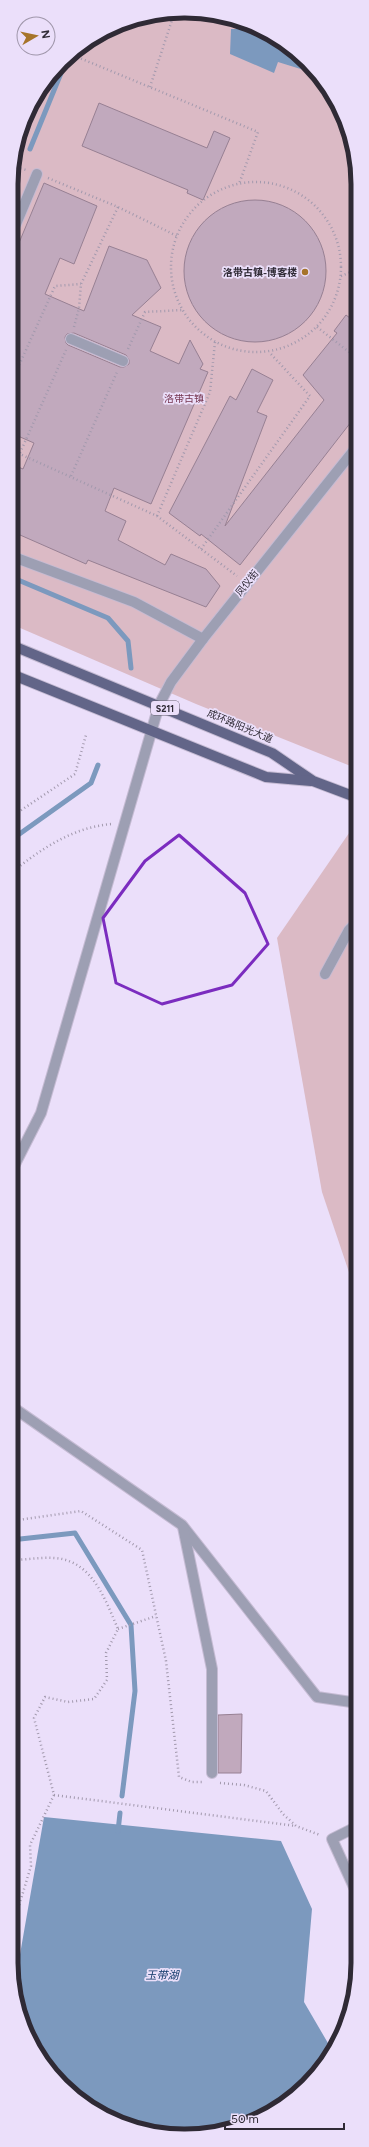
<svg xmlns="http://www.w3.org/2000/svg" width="369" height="2147" viewBox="0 0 369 2147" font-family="Figtree,'Noto Sans SC',sans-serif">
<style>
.green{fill:#dbbac5}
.water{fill:#7c99be}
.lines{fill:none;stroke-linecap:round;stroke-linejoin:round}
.stream{stroke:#7c99be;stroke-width:5}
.building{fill:#c1a9bd;stroke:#978093;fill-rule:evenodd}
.minor-casing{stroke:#c5bbd3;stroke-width:12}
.major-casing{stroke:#c5bbd3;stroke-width:12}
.path{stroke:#a299ad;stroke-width:2.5;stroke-dasharray:1 3;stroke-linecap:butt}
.minor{stroke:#9d9fb3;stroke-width:10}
.major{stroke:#626588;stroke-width:10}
.marked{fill:none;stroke:#7b2cbf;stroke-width:3;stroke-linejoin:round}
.poi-dot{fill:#a6742a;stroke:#ebdffa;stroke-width:1.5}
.labels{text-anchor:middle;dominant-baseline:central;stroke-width:3.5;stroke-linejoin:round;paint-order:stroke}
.shield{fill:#ebdffa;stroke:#676070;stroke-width:1}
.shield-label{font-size:9px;font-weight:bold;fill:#2f2a35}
.poi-label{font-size:10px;font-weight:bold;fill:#2f2a35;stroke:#ebdffa;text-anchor:end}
.park-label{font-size:10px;fill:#75354f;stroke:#ebdffa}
.street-label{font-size:10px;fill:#2f2a35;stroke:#ebdffa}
.water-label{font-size:11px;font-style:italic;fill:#113969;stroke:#ebdffa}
.rim{fill:none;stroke:#2f2a35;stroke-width:5}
</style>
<rect width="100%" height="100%" fill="#ebdffa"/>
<g class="green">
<path d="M196 11 261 29 307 62 340 108 358 173V769L196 704 11 624V173L29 108 70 54 129 20Z"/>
<path d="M358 820V1299L322 1192 277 938Z"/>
</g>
<g class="water">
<path d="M245 24 261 29 307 62 310 66 307 71 278 62 274 73 230 54 231 29H241Z"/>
<path d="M44 1817 281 1841 312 1909 304 2002 332 2050 299 2093 240 2127 173 2136 118 2123 62 2085 24 2029 15 1983Z"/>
</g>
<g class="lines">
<g class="stream">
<path d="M30 149 68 56"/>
<path d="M11 192 12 189"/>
<path d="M11 577 108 618 128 641 131 668"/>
<path d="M11 840 91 783 98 765"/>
<path d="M11 1540 75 1533 131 1625 135 1691 122 1796"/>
<path d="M118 1831 120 1813"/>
</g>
</g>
<g class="building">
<path d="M99 103 207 148 214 131 230 138 203 200 187 193 188 190 82 146Z"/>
<path d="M44 183 97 206 74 264 60 258 45 294 84 311 109 246 147 260 161 288 132 315 161 327 150 351 179 364 190 340 203 364 200 369 208 372 151 504 114 488 105 511 126 521 118 540 165 565 171 554 206 569 220 586 206 607 88 560 86 564 11 531V464L23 469 34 443 11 433V262ZM74 333 126 355 129 360V364L124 367H120L68 345 66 343 65 337 67 334Z"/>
<circle cx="255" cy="271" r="71"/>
<path d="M346 315 358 324V413L240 565 201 534 200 536 169 513 230 396 236 400 252 369 273 380 257 412 267 416 225 526 324 400 303 375 337 333 334 331Z"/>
<path d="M242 1714 241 1773H218V1715Z"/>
</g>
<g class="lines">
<g class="minor-casing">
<g id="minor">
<path d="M11 236 37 174"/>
<path d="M71 339 123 361"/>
<path d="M11 556 134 602 203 639"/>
<path d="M325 974 349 930 358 921"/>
<path d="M11 1172 41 1113 159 705 171 682 203 639 358 445"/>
<path d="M11 1406 182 1525 317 1697 358 1703"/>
<path d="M183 1527 212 1669V1773"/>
<path d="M358 1826 332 1839 358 1896"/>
</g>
</g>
<g class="major-casing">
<g id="major">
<path d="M11 645 272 753 313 781 358 798"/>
<path d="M11 674 266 777 311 781"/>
</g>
</g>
<g class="path">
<path d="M70 54 258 132 239 184"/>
<path d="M150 87 174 14"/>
<path d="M13 166 26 170"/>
<path d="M48 178 118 207 177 236"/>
<circle cx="256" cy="267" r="85"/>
<path d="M341 276 358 269"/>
<path d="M74 327 79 308 81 284 118 207"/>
<path d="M317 327 358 359"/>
<path d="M128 349 145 312 183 310"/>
<path d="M11 383 55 286 81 284"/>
<path d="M11 450 157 516 237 576"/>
<path d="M20 453 66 350"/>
<path d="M71 476 117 372"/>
<path d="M157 516 210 392 215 342"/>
<path d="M201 549 310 396 269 352"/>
<path d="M11 817 75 774 86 735"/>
<path d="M11 873C41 849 73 827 112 824"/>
<path d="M11 1521 81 1511 142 1550 166 1661 179 1777 192 1782H203"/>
<path d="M118 1629 156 1616"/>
<path d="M220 1783 244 1785 266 1791 283 1814 296 1826 320 1835"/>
<path d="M54 1795 296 1826"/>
<path d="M11 1912 18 1909 31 1866 30 1845 54 1795 34 1718 45 1697 68 1702 94 1699 107 1680 106 1653 118 1629C105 1599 92 1560 54 1558 40 1557 25 1560 11 1560"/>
</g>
<use href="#minor" class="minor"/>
<use href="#major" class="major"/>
</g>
<path class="marked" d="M179 835 245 893 268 944 232 985 162 1004 116 983 103 918 145 861Z"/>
<circle class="poi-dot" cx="305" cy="272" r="4"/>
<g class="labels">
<rect class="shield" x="151" y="701" width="28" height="14" rx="3"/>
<g class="shield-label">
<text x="165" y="708">S211</text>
</g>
<g class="poi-label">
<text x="297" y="272">洛带古镇-博客楼</text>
</g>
<g class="park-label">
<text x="184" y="398">洛带古镇</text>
</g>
<g class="street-label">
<text transform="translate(247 583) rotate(-51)">凤仪街</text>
<text transform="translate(240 726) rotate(23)">成环路阳光大道</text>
</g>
<g class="water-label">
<text x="162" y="1975">玉带湖</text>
</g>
</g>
<path d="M0 0H369V2147H0ZM184 18H185A166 166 0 0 1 351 184V1963A166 166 0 0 1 185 2129H184A166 166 0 0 1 18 1963V184A166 166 0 0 1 184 18Z" fill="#ebdffa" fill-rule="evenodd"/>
<path class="rim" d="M184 18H185A166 166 0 0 1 351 184V1963A166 166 0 0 1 185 2129H184A166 166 0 0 1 18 1963V184A166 166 0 0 1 184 18Z"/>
<g transform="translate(36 36) rotate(81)"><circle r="19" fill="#ebdffa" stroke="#a097ab"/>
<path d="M0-3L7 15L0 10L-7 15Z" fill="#a6742a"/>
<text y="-6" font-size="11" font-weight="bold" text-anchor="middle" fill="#2f2a35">N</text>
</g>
<path d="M225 2123v6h119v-6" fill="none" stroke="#2f2a35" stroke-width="2"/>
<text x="231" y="2123" font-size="12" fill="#2f2a35" stroke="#ebdffa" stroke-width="3" paint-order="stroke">50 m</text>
</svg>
